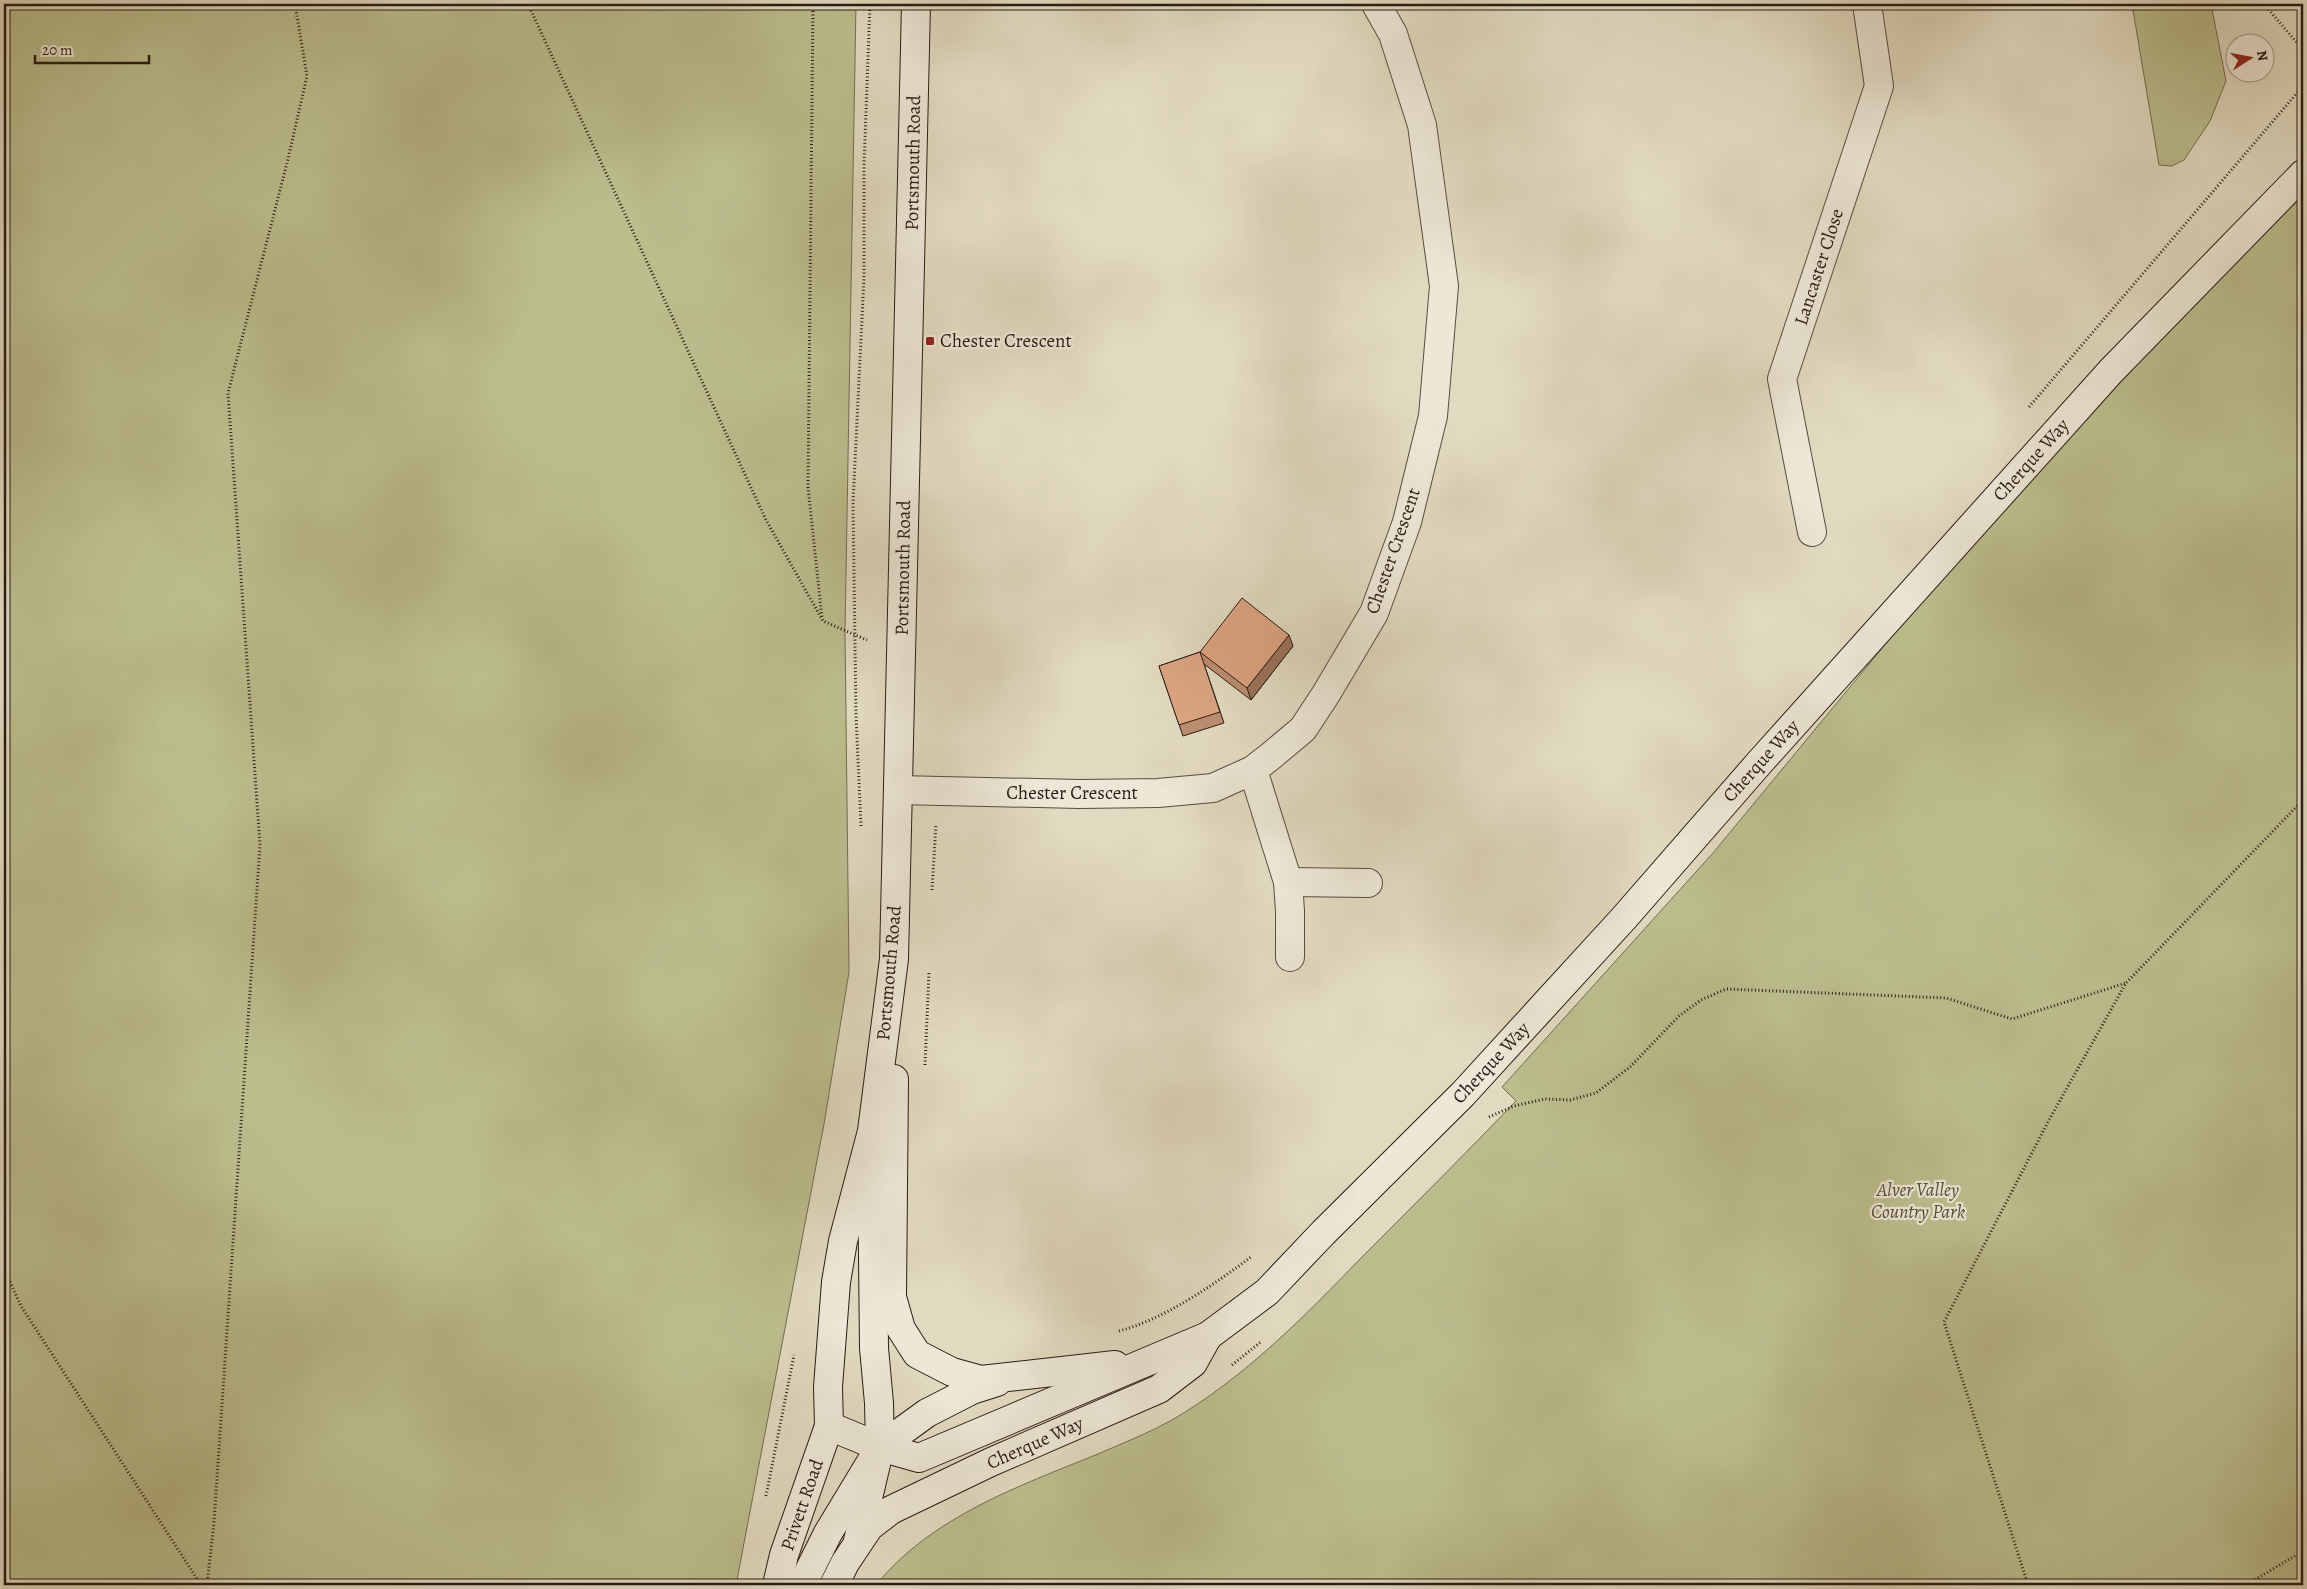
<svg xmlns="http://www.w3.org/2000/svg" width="2307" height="1589" viewBox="0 0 2307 1589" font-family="Alegreya,serif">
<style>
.green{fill:#bbbd8d;stroke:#726c51}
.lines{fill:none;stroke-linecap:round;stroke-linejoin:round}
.street-casing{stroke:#564c40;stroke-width:30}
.secondary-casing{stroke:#281c15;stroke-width:30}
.path{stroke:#281c15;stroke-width:3;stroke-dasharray:1 2.5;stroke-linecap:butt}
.street{stroke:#ece7d6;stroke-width:28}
.secondary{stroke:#ece7d6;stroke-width:28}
.wall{fill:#bd8d6f;stroke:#281c15}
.shaded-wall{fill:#9a735a;stroke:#281c15}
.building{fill:#dca481;stroke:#281c15}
.poi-dot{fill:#8f2418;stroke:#ece7d6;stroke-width:2}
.labels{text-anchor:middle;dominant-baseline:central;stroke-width:4.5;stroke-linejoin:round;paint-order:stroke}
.street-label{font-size:19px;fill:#281c15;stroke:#ece7d6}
.poi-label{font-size:19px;fill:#281c15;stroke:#ece7d6;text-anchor:start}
.park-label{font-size:19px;font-style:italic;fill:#544c39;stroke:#ece7d6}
</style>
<rect width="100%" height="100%" fill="#e1dac0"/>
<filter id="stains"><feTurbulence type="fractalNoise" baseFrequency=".004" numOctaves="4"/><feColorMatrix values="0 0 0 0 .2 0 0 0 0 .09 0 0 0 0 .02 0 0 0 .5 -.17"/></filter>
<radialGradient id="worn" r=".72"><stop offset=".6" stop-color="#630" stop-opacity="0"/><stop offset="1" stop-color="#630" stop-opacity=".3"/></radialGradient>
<g class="green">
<path d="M4 4H856L845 631 849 972 824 1124 736 1585H4Z"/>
<path d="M2132 4H2211L2226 81 2210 121 2184 160 2172 166 2159 165Z"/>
<path d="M2303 196V1585H876C931 1517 1019 1486 1098 1454 1123 1443 1149 1433 1172 1420 1244 1378 1304 1317 1361 1258 1413 1206 1465 1154 1516 1101L1502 1087 1713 853 2111 371Z"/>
</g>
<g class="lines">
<g class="street-casing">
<g id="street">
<path d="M1812 532 1782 379 1879 86 1867 4"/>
<path d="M1253 770 1288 882 1290 911V957"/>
<path d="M898 790 1080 794 1158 793 1213 788 1253 770 1272 755 1303 729 1326 694 1374 613 1407 522 1433 416 1444 286 1422 125 1393 34 1376 4"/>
<path d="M1288 882 1368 883"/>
</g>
</g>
<g class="secondary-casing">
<g id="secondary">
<path d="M894 1079 892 1297 901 1329 917 1354 952 1372 981 1380 1115 1365"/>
<path d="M829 1426 880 1447 919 1458 1208 1336 1267 1292 1323 1233 1463 1094 1624 918 1760 762 2111 371 2303 174"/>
<path d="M859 1542 869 1527 891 1510 991 1462 1159 1389 1193 1363 1208 1336"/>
<path d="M777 1585 784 1555 829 1426 828 1387 836 1282 843 1241 872 1131 894 959 916 4"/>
<path d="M802 1585 828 1533 880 1447 927 1413 972 1390 997 1382"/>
<path d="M834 1585 845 1563 857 1545 880 1447 879 1403 874 1348 872 1165"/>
</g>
</g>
<g class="path">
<path d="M528 4 766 520 823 621 867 640"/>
<path d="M813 4 808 487 822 618"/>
<path d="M2264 4 2303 50"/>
<path d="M2029 407 2303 86"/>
<path d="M861 826 856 716 853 503 864 277V166L870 4"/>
<path d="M932 890 936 824"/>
<path d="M925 1065 929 972"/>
<path d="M1489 1117 1514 1106 1545 1099 1570 1100 1596 1093 1630 1067 1679 1016 1701 1000 1726 989 1946 998 2012 1019 2126 983"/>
<path d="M4 1269 21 1306 201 1585"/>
<path d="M1119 1331C1165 1319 1213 1285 1251 1257"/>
<path d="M1232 1365 1262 1341"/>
<path d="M766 1496 794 1355"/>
<path d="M207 1585 214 1522 260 845 228 393 288 159 307 76 295 4"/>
<path d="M2028 1585 1944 1322 2049 1120 2126 983 2303 800"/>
<path d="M2246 1585 2303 1551"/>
</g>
<use href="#street" class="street"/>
<use href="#secondary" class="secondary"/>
</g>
<path class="wall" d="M1293 646 1251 700 1204 664 1224 723 1183 736 1159 666 1200 652Z"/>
<path class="shaded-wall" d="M1289 635 1293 646 1251 700 1247 688Z"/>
<g class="building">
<path d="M1242 598 1289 635 1247 688 1200 652Z"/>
<path d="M1200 652 1220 712 1179 725 1159 666Z"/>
</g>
<rect class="poi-dot" x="925" y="336" width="10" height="10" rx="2.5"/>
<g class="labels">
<g class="street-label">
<text transform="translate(913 163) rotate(-89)">Portsmouth Road</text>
<text transform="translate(1819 267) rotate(-72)">Lancaster Close</text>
<text transform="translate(2031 460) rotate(-48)">Cherque Way</text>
<text transform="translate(1393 551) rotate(-71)">Chester Crescent</text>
<text transform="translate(903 568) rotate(-89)">Portsmouth Road</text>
<text transform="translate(1761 761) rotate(-48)">Cherque Way</text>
<text x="1072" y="793">Chester Crescent</text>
<text transform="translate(889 973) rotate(-85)">Portsmouth Road</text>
<text transform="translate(1491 1063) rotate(-47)">Cherque Way</text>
<text transform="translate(1035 1443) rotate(-24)">Cherque Way</text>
<text transform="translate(802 1505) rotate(-71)">Privett Road</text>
</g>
<g class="poi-label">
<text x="940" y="341">Chester Crescent</text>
</g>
<g class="park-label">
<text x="1918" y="1190">Alver Valley<tspan x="1918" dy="22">Country Park</tspan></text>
</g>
</g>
<rect width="2307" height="1589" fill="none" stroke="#e1dac0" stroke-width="20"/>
<rect x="5" y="5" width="2297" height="1579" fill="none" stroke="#281c15" stroke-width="2.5"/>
<rect x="10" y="10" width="2287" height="1569" fill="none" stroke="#281c15"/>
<g transform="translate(2250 58) rotate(79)"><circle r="24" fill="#ece7d6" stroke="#9e9689"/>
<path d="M0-4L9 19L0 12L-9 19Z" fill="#8f2418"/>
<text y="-8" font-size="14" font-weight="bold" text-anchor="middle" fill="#281c15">N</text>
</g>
<path d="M35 55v8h114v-8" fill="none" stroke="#281c15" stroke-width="2.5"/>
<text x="42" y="55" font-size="15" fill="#281c15" stroke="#ece7d6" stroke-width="4" paint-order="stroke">20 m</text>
<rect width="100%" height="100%" filter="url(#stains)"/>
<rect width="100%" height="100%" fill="url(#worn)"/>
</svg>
